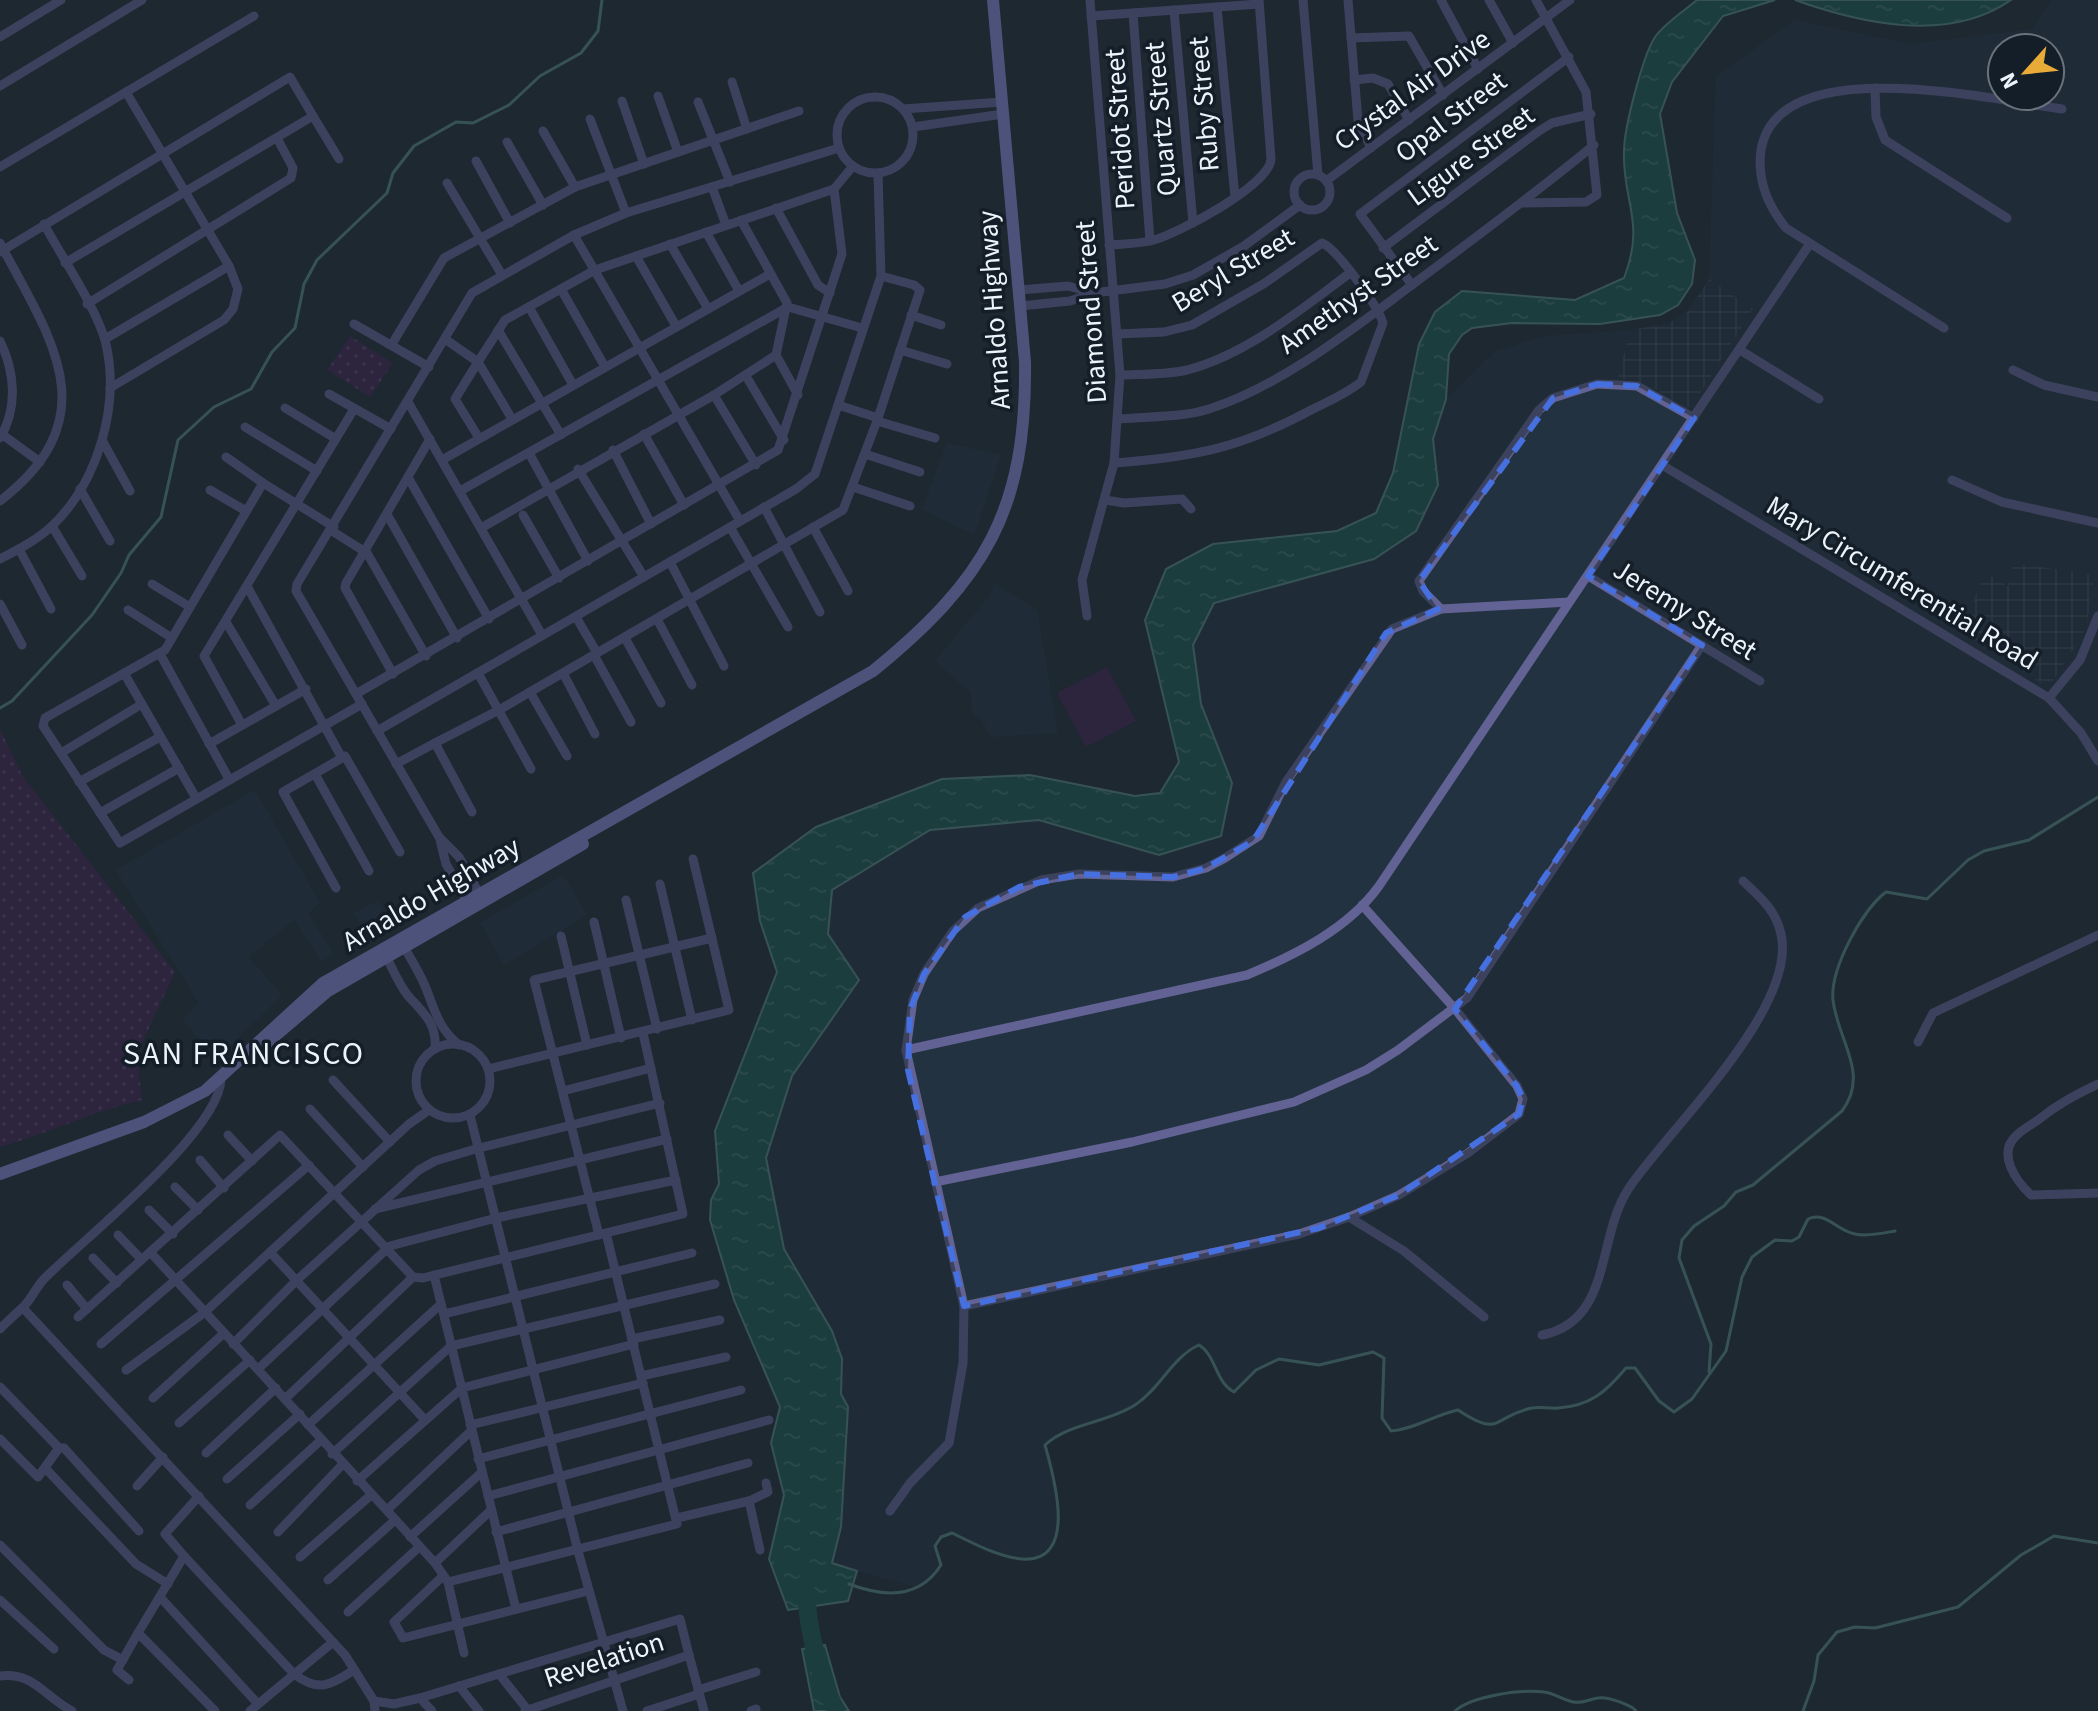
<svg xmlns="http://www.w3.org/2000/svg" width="2098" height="1711" viewBox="0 0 2098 1711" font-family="'Source Sans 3',sans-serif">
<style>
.built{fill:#233240;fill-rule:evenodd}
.industrial{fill:url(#industrial-grid)}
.grass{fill:url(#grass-dots)}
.garden{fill:#421f4f}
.water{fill:url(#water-ripples);stroke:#588682;stroke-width:2}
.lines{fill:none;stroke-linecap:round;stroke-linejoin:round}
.stream{stroke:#588682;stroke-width:3}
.river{stroke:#19584e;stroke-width:18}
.street{stroke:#626394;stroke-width:9}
.secondary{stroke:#8585d2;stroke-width:12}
.marked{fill:none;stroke:#466fdf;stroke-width:6;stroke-dasharray:16 10;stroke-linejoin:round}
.labels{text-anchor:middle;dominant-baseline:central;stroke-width:7;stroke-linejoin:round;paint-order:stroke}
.street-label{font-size:28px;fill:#ecf3fa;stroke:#141e28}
.quarter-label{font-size:32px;letter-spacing:2px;fill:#ecf3fa;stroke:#141e28}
</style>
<defs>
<pattern id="industrial-grid" width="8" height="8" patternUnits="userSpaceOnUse" patternTransform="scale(2)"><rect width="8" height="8" fill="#233240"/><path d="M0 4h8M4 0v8" fill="none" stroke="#384653"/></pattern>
<pattern id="grass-dots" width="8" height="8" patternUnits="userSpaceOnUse" patternTransform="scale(2)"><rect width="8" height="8" fill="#421f4f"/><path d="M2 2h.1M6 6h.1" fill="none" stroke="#5d4069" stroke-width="1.8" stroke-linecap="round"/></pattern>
<pattern id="water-ripples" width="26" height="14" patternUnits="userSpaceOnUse" patternTransform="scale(2)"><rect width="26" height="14" fill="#19584e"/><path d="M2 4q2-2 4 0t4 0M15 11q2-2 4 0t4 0" fill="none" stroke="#3b7068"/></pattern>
</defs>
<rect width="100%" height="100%" fill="#1d2832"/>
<g class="built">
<path d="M2051 0H2098V797L2029 840 1984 851 1968 860 1927 899 1887 892 1875 901 1846 946 1832 995 1836 1021 1855 1075 1853 1096 1842 1111 1753 1185 1736 1192 1682 1241 1679 1258 1711 1344 1709 1372 1692 1399 1674 1412 1659 1401 1635 1368H1626L1604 1394 1575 1407H1536L1494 1426 1478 1423 1458 1410 1441 1413 1410 1429 1391 1431 1382 1418 1384 1359 1373 1352 1319 1365 1279 1359 1256 1370 1234 1392 1225 1387 1205 1349 1199 1345 1186 1351 1137 1404 1095 1424 1058 1433 1045 1445 1057 1495 1059 1523 1052 1544 1040 1555 1025 1559 1000 1554 952 1534 941 1537 936 1545 941 1565 934 1576 916 1587 831 1564 841 1527 848 1407 841 1394 842 1359 832 1331 784 1249 766 1158 792 1076 859 980 828 934 832 890 930 830 1039 820 1090 837 1232 783 1201 704 1193 645 1214 603 1374 559 1438 485 1433 439 1446 399 1496 351 1545 336 1630 330 1667 324 1688 311 1709 279 1716 77 1794 20 1911 44 2033 29ZM2002 48H2050V96H2002Z"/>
<path d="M947 443 1001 455 974 535 922 509Z"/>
<path d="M995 584 1037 610 1058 733 991 737 982 721 973 714 971 693 935 661 988 598Z"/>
<path d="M255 790 320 903 308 913 334 954 321 961 294 920 248 957 282 995 217 1059 182 1019 199 1003 116 870Z"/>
<path d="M563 875 587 915 504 965 480 923Z"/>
<path d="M378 901 393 931 370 943 354 913Z"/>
</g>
<g class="industrial">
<path d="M1709 279 1753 309 1692 406 1684 408 1651 386 1618 378 1630 330 1667 324 1688 311Z"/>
<path d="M2013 563 2094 575 2087 623 2080 639 2053 681 2044 685 1960 629 1986 573 2008 586Z"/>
</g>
<g class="grass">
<path d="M350 336 393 363 370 397 327 370Z"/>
<path d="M0 729 22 775 175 972 137 1054 142 1100C93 1111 49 1133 0 1147Z"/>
</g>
<path class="garden" d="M1107 667 1136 721 1086 747 1057 693Z"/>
<g class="water">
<path d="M1697 0H1775L1723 16 1672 82 1660 114 1677 213 1695 260 1692 284 1678 305 1660 315 1600 324 1512 323 1472 328 1462 335 1449 354 1446 399 1433 439 1438 485 1416 531 1374 559 1214 603 1193 645 1201 704 1232 783 1221 836 1159 855 1039 820 930 830 832 890 828 934 859 980 792 1076 766 1158 784 1249 832 1331 842 1359 841 1394 848 1407 841 1527 832 1563 857 1571 848 1601 788 1610 769 1559 784 1495 771 1443 780 1407 734 1300 710 1220 711 1200 719 1184 715 1131 777 972 760 921 753 873 816 827 942 779 1030 775 1135 796 1160 793 1179 762 1145 620 1166 569 1213 544 1337 531 1376 513 1393 473 1419 344 1435 312 1462 291 1575 300 1624 278C1646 221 1622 202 1624 151 1624 128 1643 55 1655 37 1665 23 1684 11 1697 0Z"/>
<path d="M1795 0H2011C1948 44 1860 23 1795 0Z"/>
<path d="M825 1645 840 1697 849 1711H814L802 1649Z"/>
</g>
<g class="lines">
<g class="stream">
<path d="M0 708 12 701 92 615 121 573 129 555 161 517 178 440 214 407 251 389 272 352 295 328 304 284 317 260 387 193 393 173 414 146 456 122 473 123 509 105 540 76 581 53 598 31 602 0"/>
<path d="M1709 1372 1711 1344 1679 1258 1682 1240 1694 1226 1724 1206 1736 1192 1753 1185 1842 1111C1870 1073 1838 1042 1833 1000 1830 969 1862 910 1886 892L1927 899 1968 860 1984 851 2029 840 2098 797"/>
<path d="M849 1584C883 1597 919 1600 941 1565L935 1546 941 1537 952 1533C973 1543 998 1557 1022 1559 1080 1563 1053 1474 1045 1445 1069 1423 1107 1423 1135 1405 1160 1389 1172 1357 1199 1345 1216 1355 1215 1382 1234 1392L1256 1370 1279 1359 1319 1365 1373 1352 1384 1358 1382 1418 1391 1431C1415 1429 1434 1415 1458 1410 1502 1439 1492 1416 1532 1408 1541 1406 1549 1409 1558 1408 1590 1406 1606 1392 1626 1368H1635L1659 1401 1674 1412 1692 1399 1726 1351 1742 1277 1752 1257 1775 1240 1792 1241 1799 1237 1808 1219C1826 1211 1836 1230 1855 1234 1867 1237 1883 1233 1895 1231"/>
<path d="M1455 1711C1472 1696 1521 1689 1544 1692 1554 1693 1563 1700 1573 1702 1583 1704 1589 1699 1598 1698 1608 1696 1633 1706 1636 1711"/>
<path d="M1803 1711 1814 1681 1818 1655 1837 1632 1855 1627 1875 1628 1958 1607 2021 1555 2054 1536 2098 1543"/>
</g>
<path class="river" d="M805 1584C808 1629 817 1671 836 1711"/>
<g class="street">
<path d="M1303 0 1318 175"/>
<path d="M1348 0 1358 121 1371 148"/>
<path d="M1441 0 1478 69"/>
<path d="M1489 0 1513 43"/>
<path d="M1217 7 1235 197"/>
<path d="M1174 10 1193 223"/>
<path d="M1133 13 1150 241"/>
<path d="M1091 16 1259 4"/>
<path d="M0 37 61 0"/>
<path d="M1351 38 1409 36 1443 95"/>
<path d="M1354 80 1373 78 1388 84 1409 120"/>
<path d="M732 82 747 129"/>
<path d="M0 86 142 0"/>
<path d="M1875 88 1876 117 1885 140 2007 218"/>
<path d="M658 96 678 152"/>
<circle cx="875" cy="135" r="38"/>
<path d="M622 101 644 164"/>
<path d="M698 102 730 182"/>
<path d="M903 109 1002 102"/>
<path d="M313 116 339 159"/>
<path d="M590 119 626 213"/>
<path d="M913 127 1003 114"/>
<path d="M543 131 575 187"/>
<path d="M507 142 543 205"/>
<path d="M476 161 510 223"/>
<path d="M0 167 254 16"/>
<circle cx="1312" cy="192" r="18"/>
<path d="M1326 181 1570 0"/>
<path d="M447 183 502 275"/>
<path d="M712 187 726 225"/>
<path d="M1523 203 1586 202 1597 195 1586 92 1536 0"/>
<path d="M776 208 818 285 830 293"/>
<path d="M706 232 738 289"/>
<path d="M574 235 740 521"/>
<path d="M0 243C50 338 110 416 0 501"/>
<path d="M670 244 707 307"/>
<path d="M1109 245C1124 244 1139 244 1154 240 1179 233 1270 185 1271 159L1259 0"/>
<path d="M1383 248 1539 131 1552 123 1591 114"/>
<path d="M0 252 290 77 313 116 65 263"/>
<path d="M636 256 676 326"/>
<path d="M1412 285 1360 214 1569 57"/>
<path d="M561 289 605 367"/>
<path d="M1019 290 1068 286 1094 293"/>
<path d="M87 304 291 178 293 168 277 138"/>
<path d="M1020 306 1070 301 1094 293 1165 284 1193 275 1244 246 1300 205"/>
<path d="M529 307 573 385"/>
<path d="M911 315 941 325"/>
<path d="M354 324 429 367"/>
<path d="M1944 328 1786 228C1768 206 1757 179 1761 150 1778 49 1993 100 2062 109"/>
<path d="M498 330 561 435"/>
<path d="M105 339 229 266"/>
<path d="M445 339 478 362 505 320 595 270 834 189"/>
<path d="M0 341C15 372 18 408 0 438"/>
<path d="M392 344 444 258 575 187 799 111"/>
<path d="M900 350 947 364"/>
<path d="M1740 350 1819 399"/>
<path d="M776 355 798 395"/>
<path d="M2013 370 2044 385 2098 397"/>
<path d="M1120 375C1142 374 1166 375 1187 370 1248 354 1301 309 1350 273"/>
<path d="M746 376 784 440"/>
<path d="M110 388 224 320 233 309 238 289 229 266 126 92"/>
<path d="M329 394 391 429"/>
<path d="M714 395 756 465"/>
<path d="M408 402 542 635"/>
<path d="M838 405 878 418"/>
<path d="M285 408 336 439"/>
<path d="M1119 419C1148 416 1181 418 1209 409 1282 386 1355 327 1416 282 1476 237 1536 193 1594 145"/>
<path d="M877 421 935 438"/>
<path d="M245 427 317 471"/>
<path d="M0 433 40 462"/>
<path d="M644 434 684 505"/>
<path d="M479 438 455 399 478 362 512 419"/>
<path d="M103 442 130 491"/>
<path d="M613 450 651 524"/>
<path d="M529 453 588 561"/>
<path d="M865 454 920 472"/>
<path d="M226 457 263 483"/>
<path d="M442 460 770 274"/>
<path d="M1114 463C1195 457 1241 448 1313 409 1330 401 1347 393 1361 382L1383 323C1378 306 1337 249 1322 243L1265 283 1192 325 1164 332 1117 334"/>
<path d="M1662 465 2049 698 2081 733 2098 761"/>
<path d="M578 469 644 577"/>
<path d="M409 479 489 619"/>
<path d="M1952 480 2002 502 2098 523"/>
<path d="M853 487 910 506"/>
<path d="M80 489 110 541"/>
<path d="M210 490 246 511"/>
<path d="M460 491 788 307 862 328"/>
<path d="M1105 500 1124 503 1182 499 1191 509"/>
<path d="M764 507 820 612"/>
<path d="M523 515 559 578"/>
<path d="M388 516 457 638"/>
<path d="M52 526 82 576"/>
<path d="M730 527 788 627"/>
<path d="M813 527 848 591"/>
<path d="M481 528 714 395 776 355 787 303 741 220"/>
<path d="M332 531 367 553 426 656"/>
<path d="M19 549 51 609"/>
<path d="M0 559C17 550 37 540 52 526 98 482 120 406 106 344 98 310 61 256 44 224"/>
<path d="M670 562 724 666"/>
<path d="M1588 576 1760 681"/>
<path d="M152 584 190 607"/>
<path d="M248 588 342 758 283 792 336 888"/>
<path d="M0 604 22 645"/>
<path d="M1441 609 1423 591 1419 581 1539 410 1553 398 1597 384 1637 386 1694 418"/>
<path d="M128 610 172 638 165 650 45 718 43 726 120 843 362 704"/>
<path d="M1087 616 1082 580 1114 463 1120 375 1090 0"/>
<path d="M576 617 597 653"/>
<path d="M657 619 692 685"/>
<path d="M226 622 276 706"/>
<path d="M172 638 263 483 334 527"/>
<path d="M625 638 661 703"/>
<path d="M160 654 229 779"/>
<path d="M594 655 631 722"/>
<path d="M124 673 196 798"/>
<path d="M478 673 531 769"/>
<path d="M563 673 595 734"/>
<path d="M393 674 345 588 346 583 430 439"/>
<path d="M530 692 567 756"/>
<path d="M356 694 778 450 842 254 834 189 853 166"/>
<path d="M2049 698 2080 660 2098 616"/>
<path d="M242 725 204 656 354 409"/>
<path d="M377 731 796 489 815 474 881 276 878 174"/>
<path d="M209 744 306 689"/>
<path d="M61 753 142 704"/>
<path d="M342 758 345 756 400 852"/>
<path d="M396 764 435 743"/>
<path d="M315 774 369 871"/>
<path d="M79 782 160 737"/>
<path d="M472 812 435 743 499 710 843 510 877 421 920 290 914 285 881 276"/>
<path d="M100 813 179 768"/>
<path d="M440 840 446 864 470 906"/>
<path d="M660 884 692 1020"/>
<path d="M481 897 459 857 439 837 296 591 297 584 472 293 574 235 626 213 839 148"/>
<path d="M626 900 657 1029"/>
<path d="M594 922 621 1038"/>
<path d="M561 936 587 1045"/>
<path d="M401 942C409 956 419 971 425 986 435 1010 438 1028 459 1045"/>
<path d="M384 952C392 967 399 986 410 998 425 1014 437 1025 435 1049"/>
<path d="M1918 1042 1933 1013 2098 935"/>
<circle cx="453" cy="1081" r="37"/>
<path d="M906 1050 1247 975C1295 955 1348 929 1379 886L1809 245"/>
<path d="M488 1069 729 1010 693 859"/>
<path d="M333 1080 390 1142"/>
<path d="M2098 1084C2075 1095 2058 1104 2038 1120 2031 1125 2023 1129 2017 1135 1996 1153 2016 1181 2031 1195L2098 1193"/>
<path d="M563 1091 651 1068"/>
<path d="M310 1109 363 1167"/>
<path d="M470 1115 578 1551 623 1711"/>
<path d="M228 1135 252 1161"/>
<path d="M200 1160 224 1188"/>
<path d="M935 1182 1132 1142 1294 1102 1366 1070 1398 1050 1467 998 1702 645"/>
<path d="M175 1187 198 1210"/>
<path d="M375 1209 667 1139"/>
<path d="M149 1210 173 1234"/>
<path d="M1349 1217 1404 1251 1484 1317"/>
<path d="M118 1235 141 1259"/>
<path d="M599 1235 534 980 712 938"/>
<path d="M270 1252 425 1420"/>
<path d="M151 1253 435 1563 448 1582 677 1524 606 1233"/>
<path d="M93 1258 117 1283"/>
<path d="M434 1275 516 1609"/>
<path d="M67 1285 87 1309"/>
<path d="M964 1306 1299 1234 1349 1217 1399 1195 1468 1153 1519 1114 1523 1099 1517 1086 1455 1009 1362 905"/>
<path d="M23 1308 345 1655 374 1701 375 1711"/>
<path d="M444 1314 692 1253"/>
<path d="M78 1317 280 1135 413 1277"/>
<path d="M0 1329C7 1321 15 1315 22 1308 30 1302 36 1287 44 1279 84 1238 219 1133 221 1079"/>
<path d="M1542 1335C1613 1321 1596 1237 1629 1188 1669 1129 1798 1008 1781 934 1776 910 1760 897 1743 881"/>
<path d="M632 1339 720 1320"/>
<path d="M101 1344 309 1165"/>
<path d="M233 1344 297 1280 419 1170 435 1161 479 1148 660 1103"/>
<path d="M258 1369 390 1246 496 1218 676 1180"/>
<path d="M126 1370 205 1312 409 1124 429 1110"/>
<path d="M641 1376 726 1357"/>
<path d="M0 1387 59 1448 38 1477 0 1439"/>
<path d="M153 1398 223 1334"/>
<path d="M285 1399 413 1277 423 1278 683 1214 643 1033"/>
<path d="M179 1423 250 1360"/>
<path d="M308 1425 441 1304"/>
<path d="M470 1425 643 1383"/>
<path d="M59 1448H64L139 1531"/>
<path d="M206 1453 276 1388"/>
<path d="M332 1454 451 1346 715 1284"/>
<path d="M478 1459 741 1390"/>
<path d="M46 1469 136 1564 168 1584"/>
<path d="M227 1479 300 1414"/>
<path d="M357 1481 462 1388 634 1344"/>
<path d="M137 1486 163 1457"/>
<path d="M199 1496 165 1534 184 1556 138 1633 215 1711"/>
<path d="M488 1496 769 1420"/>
<path d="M749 1501 768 1492 766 1483"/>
<path d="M250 1505 321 1440"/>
<path d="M387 1510 471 1431"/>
<path d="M890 1511 910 1483 949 1443 963 1363 964 1306 906 1050 913 1000 924 974 953 931 978 908 1041 880 1079 874 1173 877 1206 868 1225 858 1259 836 1286 782 1392 629 1441 609 1569 602"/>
<path d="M677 1518 749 1501 760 1550"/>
<path d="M278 1532 342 1465"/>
<path d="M496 1532 748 1463"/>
<path d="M410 1537 482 1472"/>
<path d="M0 1545 104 1650 123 1660"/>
<path d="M184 1556 294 1674C319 1693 330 1685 354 1670"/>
<path d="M300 1557 371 1495"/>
<path d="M435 1563 491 1510"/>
<path d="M443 1576 394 1622 403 1638 588 1591"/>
<path d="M328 1580 394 1521"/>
<path d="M448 1582 464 1653"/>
<path d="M160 1597 258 1704"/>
<path d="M0 1600 54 1649"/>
<path d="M348 1612 418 1548"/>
<path d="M499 1674 527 1709"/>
<path d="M0 1676C34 1672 45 1697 72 1711"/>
<path d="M129 1680 117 1670 138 1633"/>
<path d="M459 1686 479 1711"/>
<path d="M698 1690 756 1672"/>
<path d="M420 1698 432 1711"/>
<path d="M374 1701 394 1704 420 1698 680 1619 689 1655"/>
<path d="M250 1711 333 1642"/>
<path d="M525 1711 689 1655 704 1711"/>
<path d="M647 1711 699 1694"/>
<path d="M751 1711 756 1709"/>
</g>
<g class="secondary">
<path d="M262 1047 328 991 583 844"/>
<path d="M0 1174 144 1122 205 1091 323 983 873 671C985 580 1027 510 1025 362L993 0"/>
</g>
</g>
<path d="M0 0H2098V1711H0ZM1597 384 1637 386 1694 418 1588 576 1702 645 1455 1009 1517 1086 1523 1099 1519 1114 1399 1195 1319 1228 964 1306 908 1070 910 1010 924 974 965 917 1019 887 1079 874 1173 877 1206 868 1253 841 1386 633 1438 609 1419 581 1553 398Z" fill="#1d2832" fill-opacity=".55" fill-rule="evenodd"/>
<path class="marked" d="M1597 384 1637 386 1694 418 1588 576 1702 645 1455 1009 1517 1086 1523 1099 1519 1114 1399 1195 1319 1228 964 1306 908 1070 910 1010 924 974 965 917 1019 887 1079 874 1173 877 1206 868 1253 841 1386 633 1438 609 1419 581 1553 398Z"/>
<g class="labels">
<g class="street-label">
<text transform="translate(1412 90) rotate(-36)">Crystal Air Drive</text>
<text transform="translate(1204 104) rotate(-95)">Ruby Street</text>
<text transform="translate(1451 117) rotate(-37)">Opal Street</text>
<text transform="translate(1161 119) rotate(-95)">Quartz Street</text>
<text transform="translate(1120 129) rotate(-94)">Peridot Street</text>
<text transform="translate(1471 156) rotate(-36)">Ligure Street</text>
<text transform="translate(1233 270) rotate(-31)">Beryl Street</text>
<text transform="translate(1358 294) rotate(-35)">Amethyst Street</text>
<text transform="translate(994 310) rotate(-94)">Arnaldo Highway</text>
<text transform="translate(1091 312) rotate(-94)">Diamond Street</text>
<text transform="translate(1902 583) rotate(31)">Mary Circumferential Road</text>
<text transform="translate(1685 610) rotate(32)">Jeremy Street</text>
<text transform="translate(431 894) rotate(-30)">Arnaldo Highway</text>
<text transform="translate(604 1660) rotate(-18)">Revelation</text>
</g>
<g class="quarter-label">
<text x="244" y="1054">SAN FRANCISCO</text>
</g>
</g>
<g transform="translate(2026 72) rotate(243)"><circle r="38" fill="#141e28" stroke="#6a737c" stroke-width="2"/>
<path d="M0-6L14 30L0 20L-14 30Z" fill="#e9ab38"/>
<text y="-12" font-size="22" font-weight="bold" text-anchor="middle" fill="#ecf3fa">N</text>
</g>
</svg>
